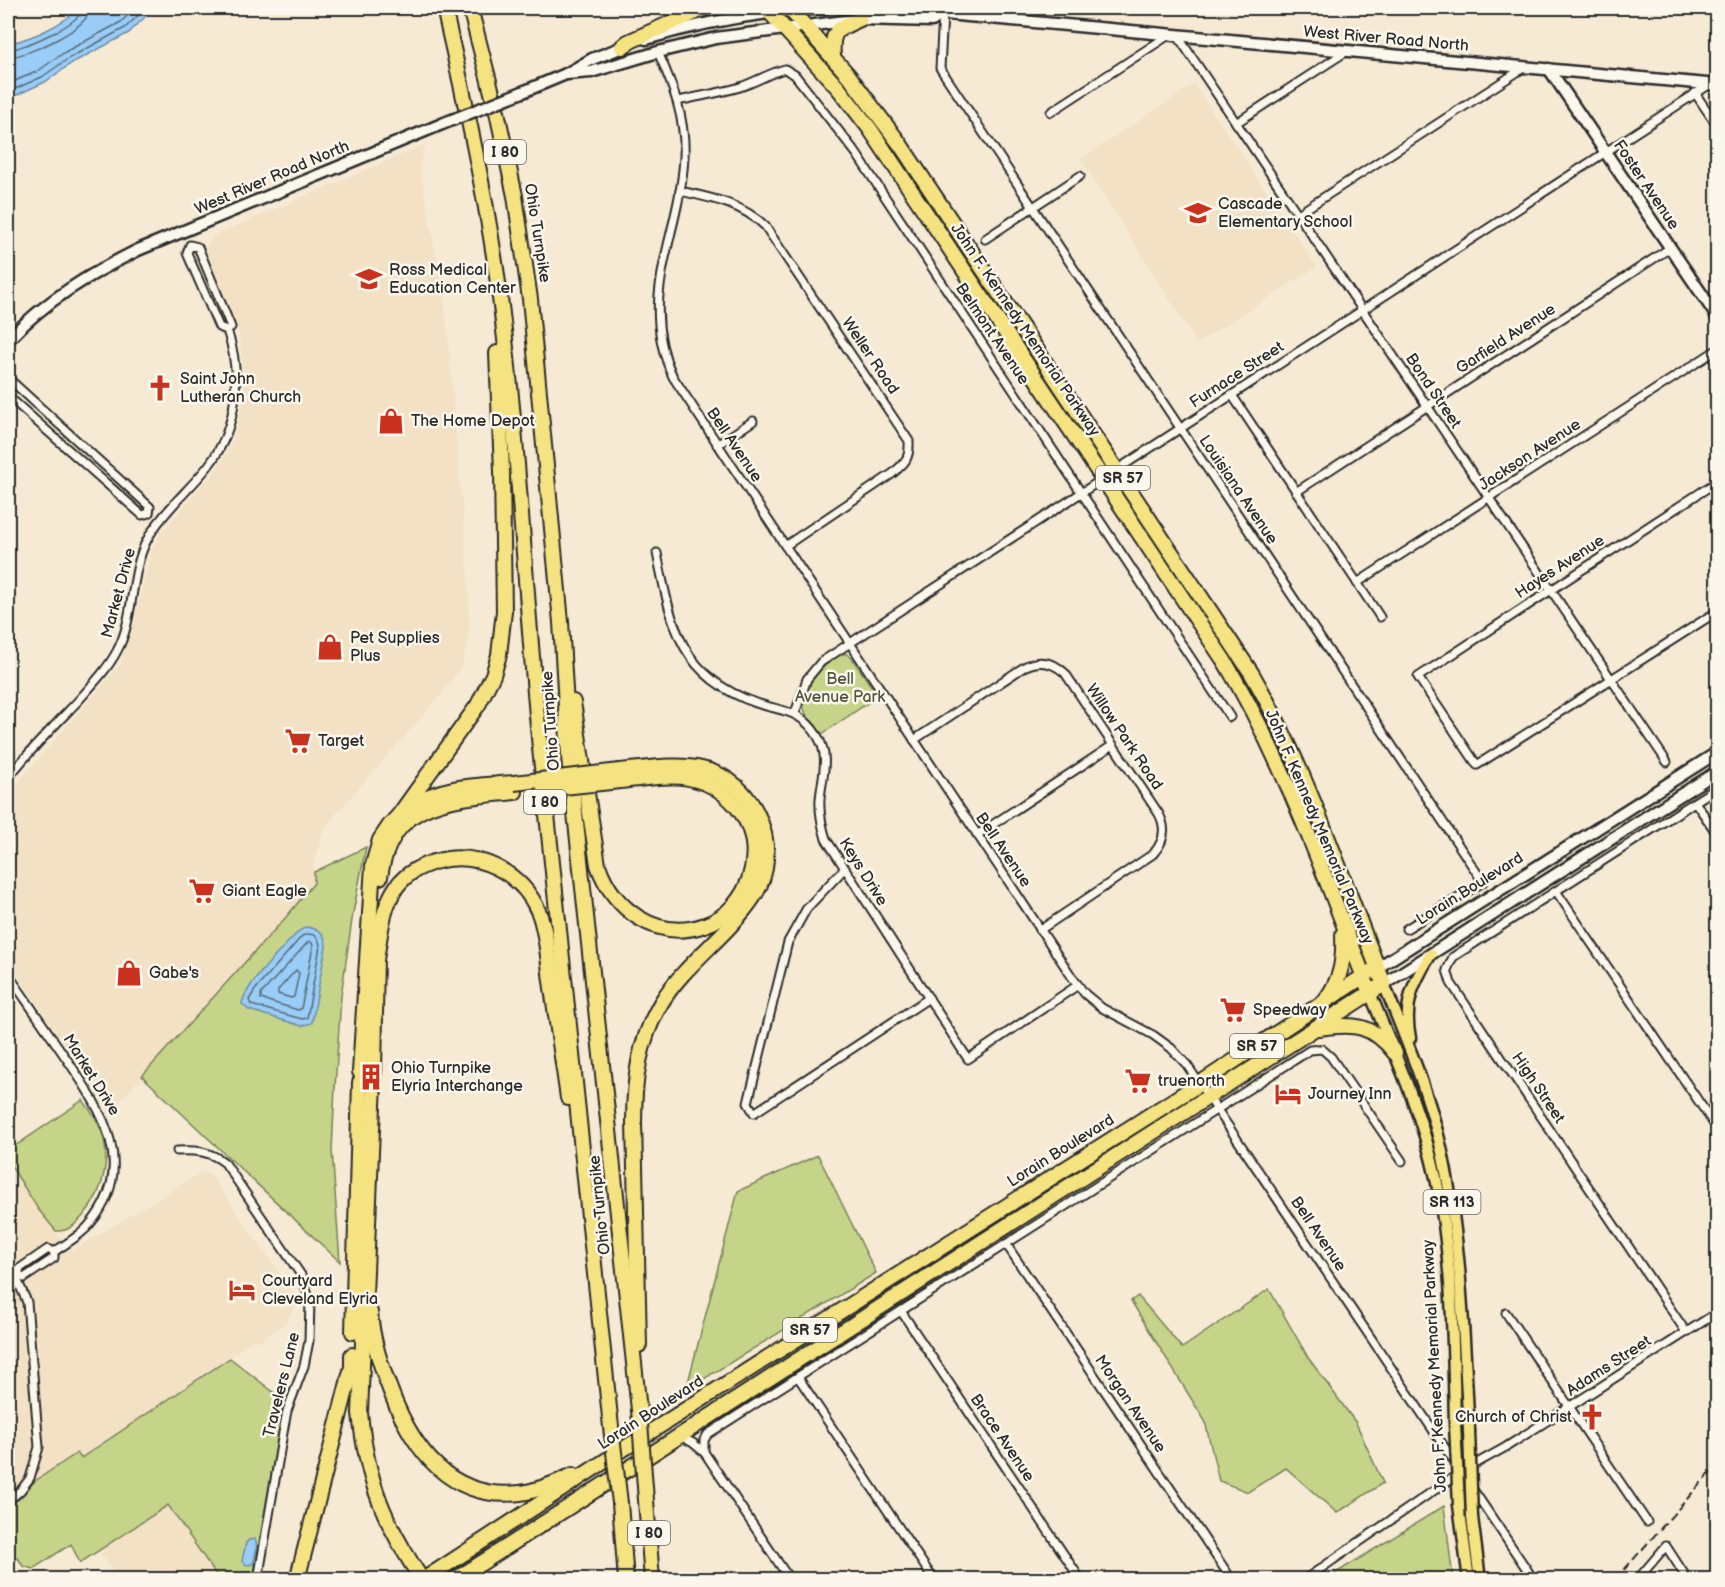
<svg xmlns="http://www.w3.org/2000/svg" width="1725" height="1587" viewBox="0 0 1725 1587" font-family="'Balsamiq Sans',sans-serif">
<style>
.built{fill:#f2e1c4}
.green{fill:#c5d488;stroke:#78805a;stroke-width:1.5}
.water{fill:#99ccf6;stroke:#6d8ca5;stroke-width:1.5}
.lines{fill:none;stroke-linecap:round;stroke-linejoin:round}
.shore{stroke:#576b7c;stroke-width:1.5}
.street-casing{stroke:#2b2b2b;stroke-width:11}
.secondary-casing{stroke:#2b2b2b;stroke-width:15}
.primary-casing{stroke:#2b2b2b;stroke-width:15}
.highway-casing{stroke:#2b2b2b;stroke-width:18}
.street{stroke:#fbf7ec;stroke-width:7}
.secondary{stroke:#fbf7ec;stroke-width:10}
.primary{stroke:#f5e382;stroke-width:10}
.highway{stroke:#f5e382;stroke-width:14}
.rail{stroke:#2b2b2b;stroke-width:2;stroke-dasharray:9 4.5;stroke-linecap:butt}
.secondary-bridge-casing{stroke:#2b2b2b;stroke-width:15;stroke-linecap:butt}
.primary-bridge-casing{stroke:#2b2b2b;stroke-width:15;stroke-linecap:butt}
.highway-bridge-casing{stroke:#2b2b2b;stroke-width:18;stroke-linecap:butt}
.secondary-bridge{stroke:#fbf7ec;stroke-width:10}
.primary-bridge{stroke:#f5e382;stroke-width:10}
.highway-bridge{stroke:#f5e382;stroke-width:14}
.labels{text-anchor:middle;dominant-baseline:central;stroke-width:5;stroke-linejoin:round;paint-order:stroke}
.shield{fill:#fbf7ec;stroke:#696865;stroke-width:1.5}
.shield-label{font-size:15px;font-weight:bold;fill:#2b2b2b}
.street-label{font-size:16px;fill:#2b2b2b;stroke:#fbf7ec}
.poi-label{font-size:16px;fill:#2b2b2b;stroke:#fbf7ec;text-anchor:start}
.park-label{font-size:16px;fill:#525542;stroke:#fbf7ec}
</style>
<rect width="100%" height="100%" fill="#f6ead5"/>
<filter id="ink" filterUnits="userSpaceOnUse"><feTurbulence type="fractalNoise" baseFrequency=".0167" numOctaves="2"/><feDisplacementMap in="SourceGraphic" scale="12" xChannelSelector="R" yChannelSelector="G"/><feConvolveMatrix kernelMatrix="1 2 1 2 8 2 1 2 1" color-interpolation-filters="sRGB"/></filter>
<g filter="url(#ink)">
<g class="built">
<path d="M1194 84 1317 267 1197 343 1081 159Z"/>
<path d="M427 144 422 152 420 168 445 304 469 588V636L462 665 441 695 330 821 322 833 314 864V883L240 968 110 1112 8 960V773L18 782 120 665 134 623 151 551 160 534 217 469 233 441 243 403 244 381 242 355 238 329 208 258 207 246 211 240 215 235Z"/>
<path d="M8 1164 57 1235 73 1250 202 1172 211 1175 298 1300 286 1323 257 1342 254 1340 83 1457 78 1451 72 1455 33 1482 19 1497 8 1505Z"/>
<path d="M167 1506 176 1517 218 1579H118L101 1554 106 1547Z"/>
</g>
<g class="green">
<path d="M840 654H847L852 658 878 696 822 734C818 728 811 722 807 716 793 692 823 666 840 654Z"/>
<path d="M366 847 353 913 341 996 335 1088 332 1150 340 1262 142 1076 287 916 314 883V872Z"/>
<path d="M83 1100C88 1107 94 1115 98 1123 113 1154 105 1191 83 1216 76 1224 68 1232 56 1231L38 1209 8 1161V1151Z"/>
<path d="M818 1155 876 1273 686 1390 738 1191Z"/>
<path d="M1269 1289 1309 1359 1356 1423 1383 1483 1337 1513 1286 1468 1248 1492 1219 1481 1205 1421 1131 1301 1138 1296 1182 1348Z"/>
<path d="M230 1358 286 1402 282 1413 253 1579H219L168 1505 80 1563 71 1544 33 1569 23 1566 18 1558 8 1565V1507L19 1499 35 1481 77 1453 81 1458Z"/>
<path d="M1444 1506 1453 1579H1326Z"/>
</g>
<g class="water">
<path d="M79 8H154L129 33 72 63 45 82 8 99V44C32 38 61 26 79 8Z"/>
<path d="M306 927C320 929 325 933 326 946L312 1023 302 1026 249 1010 242 1004C244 986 285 946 299 931Z"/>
<path d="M255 1539C259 1546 255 1557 253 1564L247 1565 242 1561 246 1543 249 1540Z"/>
</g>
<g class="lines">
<g class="shore">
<path d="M8 50C24 48 81 24 83 8"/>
<path d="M8 57C28 56 89 29 90 8"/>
<path d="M8 84 38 71 65 52 121 22 135 8"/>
<path d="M8 92 42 77 69 58 125 28 146 8"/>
<path d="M308 934C316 934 319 938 320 946L307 1018 302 1019 251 1005 249 1000 255 990 302 936Z"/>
<path d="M309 941 312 943 313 946 301 1009 298 1010 261 999V994Z"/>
<path d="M296 970 299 973 294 997 291 998 278 994V990Z"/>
</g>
<g class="street-casing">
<g id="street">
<path d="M943 14 940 68 1483 882 1406 929"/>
<path d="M1177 35 1667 762"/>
<path d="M658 52C673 86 686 119 684 157 680 237 636 297 673 377L1072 977 1085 994 1102 1008 1153 1035 1171 1048 1187 1065 1534 1580"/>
<path d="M1695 93 1718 127"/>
<path d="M678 101C699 96 720 93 740 87 756 82 769 73 785 69L795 75 856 153 1230 717"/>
<path d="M1051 112 1169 35"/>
<path d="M1236 123 1347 51"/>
<path d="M680 191C711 198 741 203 765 226L909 441C910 459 905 463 892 474L785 546"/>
<path d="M1298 214 1525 67"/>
<path d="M985 239 1080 176"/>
<path d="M8 378 150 507 149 513 142 515 8 396"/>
<path d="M1232 395 1380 617"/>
<path d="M717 445 753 421"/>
<path d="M1718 481 1418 677 1477 765 1718 611"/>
<path d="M1296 492 1670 248"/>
<path d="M657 553C671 623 679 676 756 703 783 712 801 709 818 737 830 757 822 777 820 799 819 813 822 826 826 839L968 1059 1078 985"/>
<path d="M1357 583 1718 349"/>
<path d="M795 713 807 679 821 662 1718 79"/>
<path d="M914 740 1024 667C1039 659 1053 662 1065 673L1159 814C1167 829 1164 842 1153 854L1040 930"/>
<path d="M8 778C29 751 54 726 78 701 92 685 107 670 117 651 137 614 128 565 153 530 169 506 192 487 209 465 238 427 242 374 227 330L231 327 198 247 190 245 187 253 219 327 227 330"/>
<path d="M1695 802 1718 835"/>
<path d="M977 835 1113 745"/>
<path d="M844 869 807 908 788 942 748 1103 754 1113 929 998"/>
<path d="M1556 891 1718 1130"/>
<path d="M8 974C28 1003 48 1032 68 1061 103 1112 138 1167 90 1224 81 1236 66 1243 54 1252"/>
<path d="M177 1151C196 1150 210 1151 225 1163L301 1275 310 1300 309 1341 304 1366 287 1411 284 1427 258 1580"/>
<path d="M1006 1244 1232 1580"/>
<path d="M8 1268 16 1277 27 1302 39 1447 30 1478 21 1490 8 1501"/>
<path d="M16 1277 19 1275 24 1278 54 1258V1252L48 1249 19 1269V1275"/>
<path d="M901 1311 1081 1580"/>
<path d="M1506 1313 1647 1522"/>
<path d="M1686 1332 1451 983 1447 970 1453 957 1718 787"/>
<path d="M798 1377 934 1580"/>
<path d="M680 1436 693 1443 704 1452 790 1580"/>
<path d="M704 1452V1440L708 1434 1310 1050 1322 1049 1331 1057 1402 1161"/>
<path d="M1468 1468 1506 1447 1718 1312"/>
<path d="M1304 1580 1458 1474"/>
<path d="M1637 1580 1666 1546 1688 1580"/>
</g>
</g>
<g class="secondary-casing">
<g id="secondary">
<path d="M911 8C927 9 941 14 957 15L1718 85"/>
<path d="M646 39C702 22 767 11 825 8"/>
<path d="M1549 69 1718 318"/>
<path d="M566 74 591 72 658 52 716 38 860 19 932 21 943 14"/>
<path d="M525 91 566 74 592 59 628 45"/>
<path d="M8 340C45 301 90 274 138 250L442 124"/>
<path d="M1377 968 1718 752"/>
<path d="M1384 984 1718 771"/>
</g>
</g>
<g class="primary-casing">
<g id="primary">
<path d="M1384 984C1404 1035 1426 1086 1439 1139 1462 1235 1463 1333 1469 1430"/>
<path d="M1370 993C1395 1054 1422 1114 1436 1178 1453 1259 1453 1342 1455 1424"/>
<path d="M1410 1038C1403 1003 1413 983 1431 954"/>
<path d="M1459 1505 1469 1580"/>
<path d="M1472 1517 1480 1580"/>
</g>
</g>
<g class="highway-casing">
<g id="highway">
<path d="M444 8C465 101 486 194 499 290 519 442 525 596 540 748 562 975 587 1201 611 1427"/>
<path d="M470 8 497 112 515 196 530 299 561 622 569 757 639 1410"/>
<path d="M766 8 839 89 870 129 1225 662C1287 766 1326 881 1370 993"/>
<path d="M622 47 628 42 705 8"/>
<path d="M833 58C831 29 836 30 860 19"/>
<path d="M573 702 598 865C613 909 656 942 705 925 750 909 768 850 741 812 728 794 710 782 689 778 667 774 642 779 620 781"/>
<path d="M620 771C645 769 676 763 702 769 756 780 784 850 754 896 728 936 685 963 661 1003 639 1041 634 1079 634 1122L639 1345"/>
<path d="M413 805C442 785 479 786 514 783"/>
<path d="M380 877C391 798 452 799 515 792"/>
<path d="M376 960C380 936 382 907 397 886 407 873 419 867 434 862 477 849 522 872 539 913 547 934 548 959 551 981 557 1020 562 1059 568 1098"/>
<path d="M1327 998C1342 977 1344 959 1343 934"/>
<path d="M1319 1028C1353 1023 1373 1024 1395 1053"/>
<path d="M360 1072 373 865 380 840 390 825 399 815 478 705 493 675 499 655 504 611 502 471 497 353"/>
<path d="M374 1073 376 956"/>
<path d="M374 1082 360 1413C367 1482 384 1522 422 1580"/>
<path d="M370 1312C372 1340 381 1366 391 1392 413 1450 451 1501 520 1493 538 1491 556 1483 573 1475"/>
<path d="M353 1332 360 1082"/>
<path d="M645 1487 652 1580"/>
<path d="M620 1503 626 1580"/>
<path d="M297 1580 352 1367V1355"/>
<path d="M423 1580 625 1448 1199 1084 1370 972"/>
<path d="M455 1580 1384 984C1342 880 1308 771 1252 674L900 144 849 76 789 8"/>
</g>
</g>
<use href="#street" class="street"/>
<use href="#secondary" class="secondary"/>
<use href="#primary" class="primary"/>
<use href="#highway" class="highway"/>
<path class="rail" d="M1615 1580 1718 1464"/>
<g class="secondary-bridge-casing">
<path id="secondary-bridge" d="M442 124 525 91"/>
</g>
<g class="primary-bridge-casing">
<g id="primary-bridge">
<path d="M1455 1424 1459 1505"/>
<path d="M1469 1430 1472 1517"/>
</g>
</g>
<g class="highway-bridge-casing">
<g id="highway-bridge">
<path d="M514 783 620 771"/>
<path d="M544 789 620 781"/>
<path d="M639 1410 645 1487"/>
<path d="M611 1427 620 1503"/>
</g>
</g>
<use href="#secondary-bridge" class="secondary-bridge"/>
<use href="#primary-bridge" class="primary-bridge"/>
<use href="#highway-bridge" class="highway-bridge"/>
</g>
</g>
<defs>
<g id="school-bare" transform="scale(2.07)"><path d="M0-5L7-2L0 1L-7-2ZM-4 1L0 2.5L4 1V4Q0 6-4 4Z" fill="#c8321e" stroke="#fbf7ec" stroke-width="2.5" paint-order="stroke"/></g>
<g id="church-bare" transform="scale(2.07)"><path d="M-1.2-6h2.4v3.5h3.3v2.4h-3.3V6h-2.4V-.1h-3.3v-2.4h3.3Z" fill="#c8321e" stroke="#fbf7ec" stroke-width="2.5" paint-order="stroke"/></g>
<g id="shop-bare" transform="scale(2.07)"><path d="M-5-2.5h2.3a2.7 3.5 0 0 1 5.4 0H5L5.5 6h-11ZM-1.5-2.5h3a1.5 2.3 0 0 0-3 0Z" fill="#c8321e" stroke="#fbf7ec" stroke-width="2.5" paint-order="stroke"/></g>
<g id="supermarket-bare" transform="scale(2.07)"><path d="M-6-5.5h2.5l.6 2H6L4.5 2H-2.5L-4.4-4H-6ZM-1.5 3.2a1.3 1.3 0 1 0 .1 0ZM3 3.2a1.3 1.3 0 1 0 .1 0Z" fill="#c8321e" stroke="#fbf7ec" stroke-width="2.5" paint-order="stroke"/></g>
<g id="building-bare" transform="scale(2.07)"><path d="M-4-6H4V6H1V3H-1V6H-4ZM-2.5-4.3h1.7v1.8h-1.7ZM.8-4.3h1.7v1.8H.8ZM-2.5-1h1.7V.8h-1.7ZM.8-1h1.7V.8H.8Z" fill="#c8321e" stroke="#fbf7ec" stroke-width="2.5" paint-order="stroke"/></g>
<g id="hotel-bare" transform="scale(2.07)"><path d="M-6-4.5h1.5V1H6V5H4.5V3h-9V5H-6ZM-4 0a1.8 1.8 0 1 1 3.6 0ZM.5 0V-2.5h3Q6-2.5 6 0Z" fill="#c8321e" stroke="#fbf7ec" stroke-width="2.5" paint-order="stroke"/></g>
</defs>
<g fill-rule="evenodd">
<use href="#school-bare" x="1198" y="213"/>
<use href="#school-bare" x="369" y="279"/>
<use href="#church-bare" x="160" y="388"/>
<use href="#shop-bare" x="391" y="421"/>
<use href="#shop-bare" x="330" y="647"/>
<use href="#supermarket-bare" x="298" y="741"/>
<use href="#supermarket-bare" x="202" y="891"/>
<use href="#shop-bare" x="129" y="973"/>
<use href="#supermarket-bare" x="1233" y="1010"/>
<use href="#building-bare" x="371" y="1077"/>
<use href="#supermarket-bare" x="1138" y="1081"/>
<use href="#hotel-bare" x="1288" y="1094"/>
<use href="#hotel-bare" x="242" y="1290"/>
<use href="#church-bare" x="1592" y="1417"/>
</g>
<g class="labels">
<g class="shield">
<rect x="484" y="140" width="42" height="24" rx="4.5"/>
<rect x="1096" y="466" width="54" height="24" rx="4.5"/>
<rect x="524" y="790" width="42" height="24" rx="4.5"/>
<rect x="1230" y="1034" width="54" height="24" rx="4.5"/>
<rect x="1423.5" y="1190" width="57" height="24" rx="4.5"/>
<rect x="783" y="1318" width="54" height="24" rx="4.5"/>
<rect x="628" y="1521" width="42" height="24" rx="4.5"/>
</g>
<g class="shield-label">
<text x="505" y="152">I 80</text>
<text x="1123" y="478">SR 57</text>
<text x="545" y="802">I 80</text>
<text x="1257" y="1046">SR 57</text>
<text x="1452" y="1202">SR 113</text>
<text x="810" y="1330">SR 57</text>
<text x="649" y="1533">I 80</text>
</g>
<g class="street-label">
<text transform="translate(1386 39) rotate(5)">West River Road North</text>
<text transform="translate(272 178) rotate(-23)">West River Road North</text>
<text transform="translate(1646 185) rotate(56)">Foster Avenue</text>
<text transform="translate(537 233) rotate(81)">Ohio Turnpike</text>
<text transform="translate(1025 330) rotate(56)">John F. Kennedy Memorial Parkway</text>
<text transform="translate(992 334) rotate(56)">Belmont Avenue</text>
<text transform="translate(1506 339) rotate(-33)">Garfield Avenue</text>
<text transform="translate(870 356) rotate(56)">Weller Road</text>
<text transform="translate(1237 375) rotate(-33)">Furnace Street</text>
<text transform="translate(1433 391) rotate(56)">Bond Street</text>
<text transform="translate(734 445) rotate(56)">Bell Avenue</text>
<text transform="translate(1530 455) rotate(-33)">Jackson Avenue</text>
<text transform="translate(1238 490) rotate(56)">Louisiana Avenue</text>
<text transform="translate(1560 567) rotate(-33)">Hayes Avenue</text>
<text transform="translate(119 593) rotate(-75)">Market Drive</text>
<text transform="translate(551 721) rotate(-94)">Ohio Turnpike</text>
<text transform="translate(1124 737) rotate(56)">Willow Park Road</text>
<text transform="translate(1319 827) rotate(67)">John F. Kennedy Memorial Parkway</text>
<text transform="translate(1003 850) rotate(56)">Bell Avenue</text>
<text transform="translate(863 872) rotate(58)">Keys Drive</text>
<text transform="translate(1470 889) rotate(-32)">Lorain Boulevard</text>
<text transform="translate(91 1075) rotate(58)">Market Drive</text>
<text transform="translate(1538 1088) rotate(56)">High Street</text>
<text transform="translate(1061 1151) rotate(-32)">Lorain Boulevard</text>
<text transform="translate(600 1205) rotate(-96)">Ohio Turnpike</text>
<text transform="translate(1318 1234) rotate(56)">Bell Avenue</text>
<text transform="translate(1435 1366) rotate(-93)">John F. Kennedy Memorial Parkway</text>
<text transform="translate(1609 1366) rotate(-33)">Adams Street</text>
<text transform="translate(282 1385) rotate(-76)">Travelers Lane</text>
<text transform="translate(1130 1404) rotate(56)">Morgan Avenue</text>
<text transform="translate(651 1413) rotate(-33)">Lorain Boulevard</text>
<text transform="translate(1002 1438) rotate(56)">Brace Avenue</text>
</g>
<g class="poi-label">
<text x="1218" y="204">Cascade<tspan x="1218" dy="18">Elementary School</tspan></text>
<text x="389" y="270">Ross Medical<tspan x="389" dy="18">Education Center</tspan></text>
<text x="180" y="379">Saint John<tspan x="180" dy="18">Lutheran Church</tspan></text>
<text x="411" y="421">The Home Depot</text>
<text x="350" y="638">Pet Supplies<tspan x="350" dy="18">Plus</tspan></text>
<text x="318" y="741">Target</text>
<text x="222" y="891">Giant Eagle</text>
<text x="149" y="973">Gabe's</text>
<text x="1253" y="1010">Speedway</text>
<text x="391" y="1068">Ohio Turnpike<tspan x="391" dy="18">Elyria Interchange</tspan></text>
<text x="1158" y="1081">truenorth</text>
<text x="1308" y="1094">Journey Inn</text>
<text x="262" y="1281">Courtyard<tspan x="262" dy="18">Cleveland Elyria</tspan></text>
<text x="1572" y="1417" text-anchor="end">Church of Christ</text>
</g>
<g class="park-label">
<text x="840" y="679">Bell<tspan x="840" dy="18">Avenue Park</tspan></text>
</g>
</g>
<rect width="1725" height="1587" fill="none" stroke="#fbf7ec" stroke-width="30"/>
<rect x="15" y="15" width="1695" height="1557" fill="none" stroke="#2b2b2b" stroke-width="2" filter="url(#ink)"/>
</svg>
